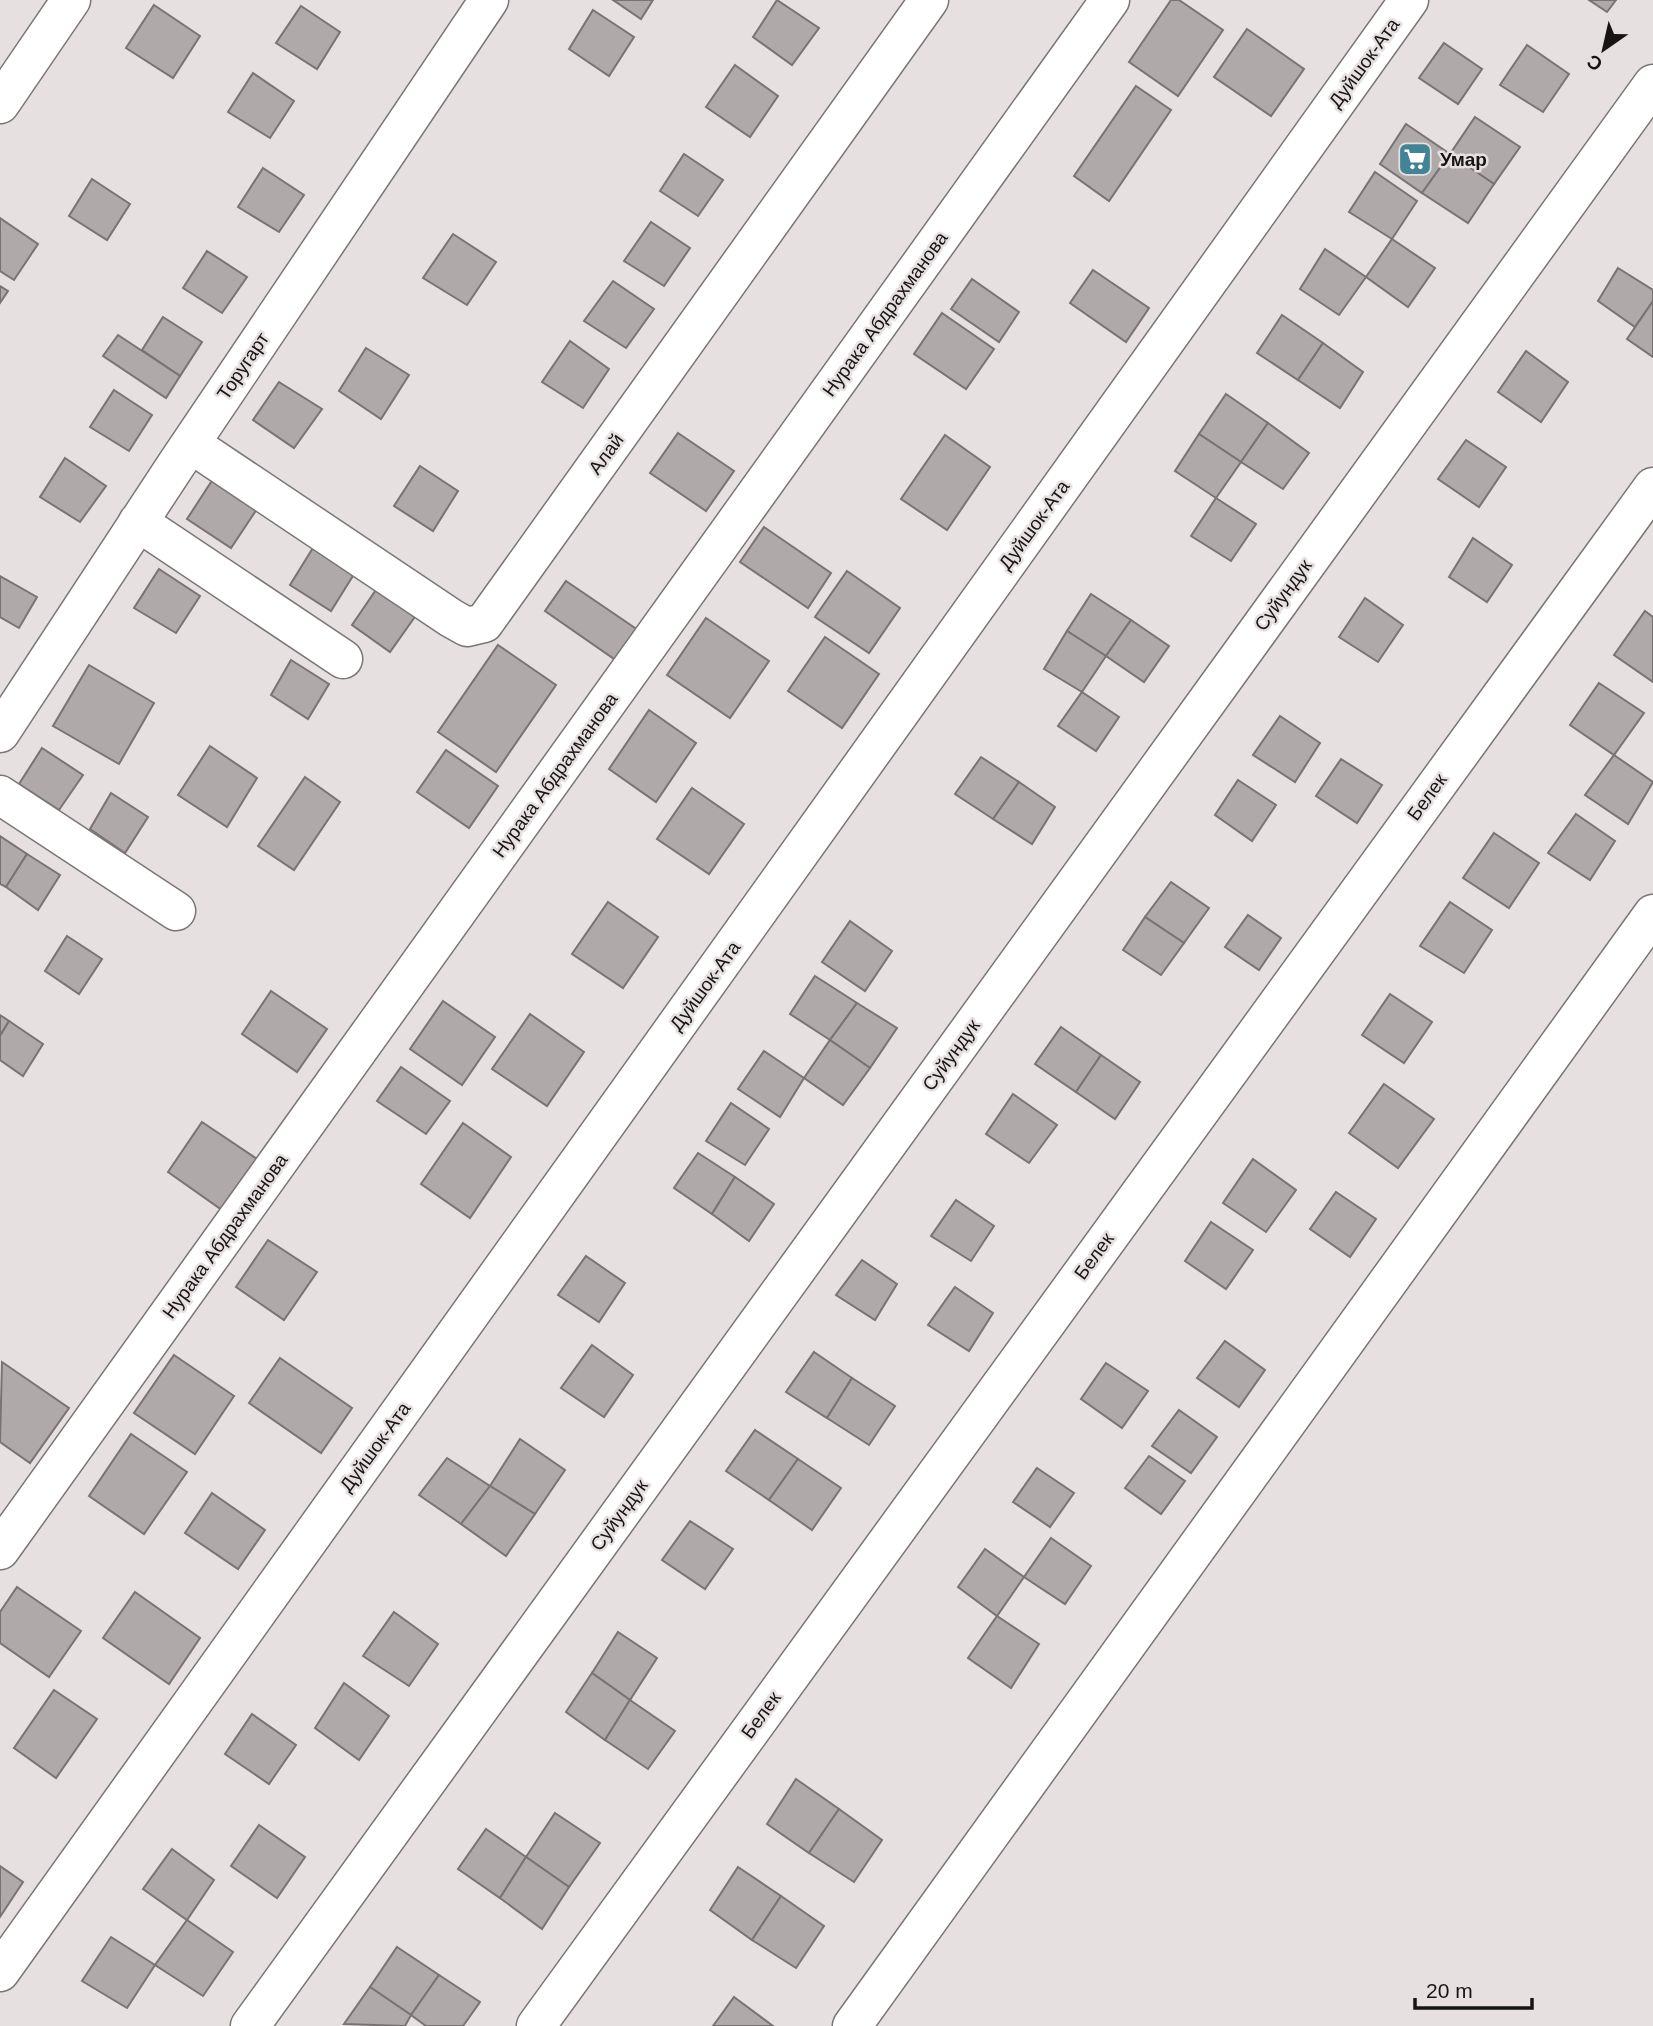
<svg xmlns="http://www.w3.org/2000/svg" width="1653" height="2026" viewBox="0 0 1653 2026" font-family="Helvetica,sans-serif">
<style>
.building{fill:#afa9a9;stroke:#797473;stroke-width:2}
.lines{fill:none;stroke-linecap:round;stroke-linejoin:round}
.minor-casing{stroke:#7a7675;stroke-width:41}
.minor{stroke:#fff;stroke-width:38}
.labels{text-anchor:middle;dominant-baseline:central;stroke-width:5;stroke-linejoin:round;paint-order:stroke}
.street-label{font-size:19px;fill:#171514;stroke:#e6e1e0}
.poi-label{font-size:19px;font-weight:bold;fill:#171514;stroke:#e6e1e0;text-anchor:start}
</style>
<rect width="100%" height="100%" fill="#e6e1e0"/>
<g class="building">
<path d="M613 0H653L641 19Z"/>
<path d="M777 0 819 28 792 65 753 37Z"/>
<path d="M1171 0H1179L1223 30 1178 96 1129 62Z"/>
<path d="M1589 0H1616L1607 12Z"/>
<path d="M154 5 200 36 173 78 126 48Z"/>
<path d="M301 6 340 32 317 69 276 43Z"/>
<path d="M593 10 634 37 609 76 569 49Z"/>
<path d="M1247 29 1304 69 1271 116 1214 77Z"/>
<path d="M1444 43 1482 69 1458 104 1419 78Z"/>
<path d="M1527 45 1569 74 1543 112 1500 85Z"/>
<path d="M735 65 778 96 750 137 706 107Z"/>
<path d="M253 73 294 101 270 138 228 112Z"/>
<path d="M1136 86 1171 110 1109 201 1074 176Z"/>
<path d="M1475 117 1520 147 1494 184 1450 154Z"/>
<path d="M1406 124 1450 154 1422 193 1380 164Z"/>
<path d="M684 154 723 180 698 216 660 191Z"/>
<path d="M1450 154 1494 184 1468 223 1422 193Z"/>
<path d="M263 168 304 195 279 232 238 207Z"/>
<path d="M1375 172 1417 201 1392 239 1349 212Z"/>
<path d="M92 179 130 204 107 240 69 216Z"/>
<path d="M0 218 38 244 14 280 0 271Z"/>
<path d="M651 222 690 248 664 286 624 261Z"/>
<path d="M453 234 496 262 467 305 423 278Z"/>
<path d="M1392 239 1435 268 1408 307 1366 277Z"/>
<path d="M1325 249 1366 277 1339 315 1300 289Z"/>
<path d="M207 251 247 277 222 313 183 288Z"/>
<path d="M1618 268 1653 290V301L1635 327 1598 301Z"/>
<path d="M1093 270 1149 308 1126 342 1070 303Z"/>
<path d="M972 279 1019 312 999 342 951 309Z"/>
<path d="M613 281 654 309 626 348 584 321Z"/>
<path d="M0 286 8 291 0 303Z"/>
<path d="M1653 301V357L1627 339Z"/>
<path d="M942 313 994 349 966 389 914 354Z"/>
<path d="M1282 315 1323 343 1298 380 1257 353Z"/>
<path d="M163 317 202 342 180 376 142 350Z"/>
<path d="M118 335 180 376 166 398 103 356Z"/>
<path d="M570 341 609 369 583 408 542 382Z"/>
<path d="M1323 343 1363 372 1340 408 1298 380Z"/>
<path d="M366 348 409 375 381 419 339 391Z"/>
<path d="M1526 351 1568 382 1541 422 1498 392Z"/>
<path d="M279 382 322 409 294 448 253 420Z"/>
<path d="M114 390 152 415 129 451 90 427Z"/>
<path d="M1226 394 1268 423 1241 462 1199 434Z"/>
<path d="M1268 423 1309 453 1283 489 1241 462Z"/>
<path d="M678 433 734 471 706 511 650 473Z"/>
<path d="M1199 434 1241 462 1216 498 1175 471Z"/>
<path d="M945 435 990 467 947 530 901 499Z"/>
<path d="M1466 440 1506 467 1479 507 1438 479Z"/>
<path d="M65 458 106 486 80 522 40 497Z"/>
<path d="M420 466 458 491 433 531 394 506Z"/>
<path d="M215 476 259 506 231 548 187 519Z"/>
<path d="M1216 498 1256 524 1231 561 1191 536Z"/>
<path d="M764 527 831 573 808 608 740 562Z"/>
<path d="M1473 538 1512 565 1487 602 1449 577Z"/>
<path d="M316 543 356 571 331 611 290 585Z"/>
<path d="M159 569 200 596 176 633 134 608Z"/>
<path d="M847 571 900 608 869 653 815 617Z"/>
<path d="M0 576 37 597 19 628 0 617Z"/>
<path d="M566 581 638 630 617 661 545 611Z"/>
<path d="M380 584 419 611 390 652 352 625Z"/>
<path d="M1091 594 1131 620 1106 656 1067 631Z"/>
<path d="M1365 598 1403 625 1378 662 1339 637Z"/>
<path d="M1645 611 1653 617V682L1614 655Z"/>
<path d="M706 618 769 661 730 718 667 675Z"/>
<path d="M1131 620 1169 646 1144 682 1106 656Z"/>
<path d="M1067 631 1106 656 1082 692 1044 669Z"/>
<path d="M825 637 879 674 842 728 788 691Z"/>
<path d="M498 645 556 685 496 772 438 732Z"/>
<path d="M291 660 329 684 308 719 271 695Z"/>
<path d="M89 665 154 703 119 764 53 726Z"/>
<path d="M1599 683 1644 713 1614 755 1570 725Z"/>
<path d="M1082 692 1119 717 1096 751 1058 726Z"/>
<path d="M649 710 696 743 656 802 609 769Z"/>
<path d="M1280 716 1320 743 1295 782 1253 755Z"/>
<path d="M210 746 257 778 227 827 178 795Z"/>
<path d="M42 748 83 775 59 810 19 784Z"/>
<path d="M446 750 498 786 469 828 417 792Z"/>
<path d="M1614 755 1653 782 1628 824 1585 795Z"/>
<path d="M981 757 1019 782 993 819 955 794Z"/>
<path d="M1341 759 1382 785 1357 823 1316 796Z"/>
<path d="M305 777 340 802 294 870 258 846Z"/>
<path d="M1238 780 1276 805 1252 841 1215 815Z"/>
<path d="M1019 782 1055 807 1032 844 993 819Z"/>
<path d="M692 788 744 824 709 874 657 839Z"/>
<path d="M111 793 148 817 125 853 90 829Z"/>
<path d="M1576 814 1615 841 1590 880 1548 853Z"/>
<path d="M1494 833 1539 863 1509 908 1463 878Z"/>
<path d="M0 836 27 854 6 887 0 884Z"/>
<path d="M27 854 60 875 38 910 6 887Z"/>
<path d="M1171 882 1209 908 1184 943 1145 917Z"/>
<path d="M608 902 658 937 623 988 572 954Z"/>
<path d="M1450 902 1492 930 1464 973 1420 946Z"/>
<path d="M1248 915 1281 938 1259 970 1225 947Z"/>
<path d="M1145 917 1184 943 1161 975 1123 950Z"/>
<path d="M850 921 892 951 865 991 822 962Z"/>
<path d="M67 936 102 959 79 994 45 971Z"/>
<path d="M815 976 857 1003 830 1040 790 1014Z"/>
<path d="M271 991 327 1029 297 1072 242 1034Z"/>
<path d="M1390 994 1432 1022 1404 1063 1362 1035Z"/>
<path d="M443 1001 495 1037 462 1085 410 1049Z"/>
<path d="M857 1003 897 1028 870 1068 830 1040Z"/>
<path d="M530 1014 584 1052 547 1106 492 1069Z"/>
<path d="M0 1015 9 1021 0 1036Z"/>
<path d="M9 1021 43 1044 23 1076 0 1060V1036Z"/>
<path d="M1061 1027 1101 1055 1076 1092 1035 1064Z"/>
<path d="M830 1040 870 1068 843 1105 804 1078Z"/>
<path d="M764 1051 804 1078 780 1117 738 1089Z"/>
<path d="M1101 1055 1140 1082 1115 1119 1076 1092Z"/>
<path d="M401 1067 450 1101 426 1134 377 1101Z"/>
<path d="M1384 1084 1434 1119 1398 1168 1349 1133Z"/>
<path d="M1013 1094 1057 1125 1029 1163 986 1134Z"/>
<path d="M731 1103 769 1129 745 1165 706 1141Z"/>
<path d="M202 1122 257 1159 222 1210 168 1172Z"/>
<path d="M463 1123 511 1157 470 1218 421 1184Z"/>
<path d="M698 1153 735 1177 712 1214 674 1188Z"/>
<path d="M1253 1159 1296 1190 1266 1232 1223 1203Z"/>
<path d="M735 1177 774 1204 749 1241 712 1214Z"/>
<path d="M1336 1192 1376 1219 1350 1257 1310 1229Z"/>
<path d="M956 1200 994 1226 971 1261 931 1236Z"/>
<path d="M1211 1222 1253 1250 1226 1289 1185 1261Z"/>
<path d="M268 1240 317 1272 284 1320 236 1287Z"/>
<path d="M586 1256 625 1283 599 1322 558 1295Z"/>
<path d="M862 1260 897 1284 875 1320 836 1295Z"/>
<path d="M955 1287 993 1313 969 1351 928 1325Z"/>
<path d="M1225 1341 1265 1370 1239 1407 1197 1378Z"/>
<path d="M592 1345 633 1375 604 1417 561 1388Z"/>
<path d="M814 1352 852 1378 827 1418 786 1392Z"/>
<path d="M174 1355 234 1396 195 1454 134 1413Z"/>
<path d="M280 1358 352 1408 321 1453 249 1403Z"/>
<path d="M2 1362 69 1408 30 1463 0 1442Z"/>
<path d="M1106 1363 1148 1391 1122 1428 1081 1399Z"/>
<path d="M852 1378 895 1406 869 1445 827 1418Z"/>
<path d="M1179 1410 1217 1437 1191 1473 1152 1446Z"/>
<path d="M755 1430 798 1459 769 1500 726 1471Z"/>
<path d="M131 1434 187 1472 144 1534 89 1496Z"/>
<path d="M520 1439 565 1470 535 1514 490 1486Z"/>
<path d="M1149 1456 1185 1481 1161 1514 1125 1488Z"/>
<path d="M447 1458 490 1486 461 1524 419 1495Z"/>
<path d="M798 1459 841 1488 812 1530 769 1500Z"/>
<path d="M1037 1468 1074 1493 1050 1527 1013 1502Z"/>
<path d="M490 1486 535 1514 506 1556 461 1524Z"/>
<path d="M212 1493 265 1530 238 1569 185 1533Z"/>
<path d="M690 1521 733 1549 705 1589 662 1560Z"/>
<path d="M1051 1538 1091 1566 1065 1604 1024 1577Z"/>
<path d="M985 1549 1024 1577 997 1616 958 1587Z"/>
<path d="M17 1587 81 1631 49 1677 0 1643V1612Z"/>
<path d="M135 1592 200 1638 169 1684 103 1638Z"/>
<path d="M394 1612 438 1644 409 1686 363 1656Z"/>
<path d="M997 1616 1039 1644 1011 1688 968 1658Z"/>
<path d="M618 1632 657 1658 630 1700 592 1673Z"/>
<path d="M592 1673 630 1700 605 1740 566 1712Z"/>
<path d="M344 1683 389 1716 359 1760 315 1728Z"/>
<path d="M54 1690 97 1719 56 1778 14 1748Z"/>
<path d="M630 1700 675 1731 648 1769 605 1740Z"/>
<path d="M252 1714 296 1745 269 1784 225 1754Z"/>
<path d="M796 1779 839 1809 809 1853 767 1824Z"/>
<path d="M839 1809 882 1840 854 1882 809 1853Z"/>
<path d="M555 1813 600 1843 569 1887 526 1857Z"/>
<path d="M259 1825 305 1857 277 1898 231 1866Z"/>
<path d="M486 1829 526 1857 500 1898 458 1869Z"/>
<path d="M172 1849 214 1880 187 1920 143 1889Z"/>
<path d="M526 1857 569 1887 542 1929 500 1898Z"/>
<path d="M0 1866 23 1882 0 1917Z"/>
<path d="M738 1867 781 1896 752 1940 710 1910Z"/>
<path d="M781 1896 824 1926 796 1968 752 1940Z"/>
<path d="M187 1920 233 1952 203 1996 155 1965Z"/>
<path d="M111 1937 155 1965 127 2008 82 1981Z"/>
<path d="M397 1947 439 1975 411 2015 370 1987Z"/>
<path d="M439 1975 480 2002 463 2026H426L411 2015Z"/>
<path d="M370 1987 411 2015 405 2026 344 2024Z"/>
<path d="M734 1997 773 2026H713Z"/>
</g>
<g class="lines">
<g class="minor-casing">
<g id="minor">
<path d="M0 104 71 0"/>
<path d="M191 444 451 618 467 627 484 623 929 0"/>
<path d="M138 522 343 659"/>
<path d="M0 733 176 465 489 0"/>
<path d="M0 795 176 911"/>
<path d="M0 1550 1110 0"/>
<path d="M0 1972 1409 0"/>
<path d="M250 2026 1653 84"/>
<path d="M536 2026 1653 487"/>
<path d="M852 2026 1653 914"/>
</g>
</g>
<use href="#minor" class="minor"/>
</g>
<defs>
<g id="supermarket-square" transform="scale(1.75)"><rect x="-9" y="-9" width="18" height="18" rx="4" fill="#428395" stroke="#e6e1e0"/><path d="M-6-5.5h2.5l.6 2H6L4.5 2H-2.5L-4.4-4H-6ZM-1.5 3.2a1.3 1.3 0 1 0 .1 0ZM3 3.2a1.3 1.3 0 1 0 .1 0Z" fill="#fff"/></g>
</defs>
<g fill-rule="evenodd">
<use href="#supermarket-square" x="1415" y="159"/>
</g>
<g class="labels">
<g class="street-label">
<text transform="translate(1364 63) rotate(-54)">Дуйшок-Ата</text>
<text transform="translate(885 314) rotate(-54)">Нурака Абдрахманова</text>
<text transform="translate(243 366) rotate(-56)">Торугарт</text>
<text transform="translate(606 454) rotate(-54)">Алай</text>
<text transform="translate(1034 525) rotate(-54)">Дуйшок-Ата</text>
<text transform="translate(1283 595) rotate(-54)">Суйундук</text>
<text transform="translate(555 775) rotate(-54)">Нурака Абдрахманова</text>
<text transform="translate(1427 797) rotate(-54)">Белек</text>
<text transform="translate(705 986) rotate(-54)">Дуйшок-Ата</text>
<text transform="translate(951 1055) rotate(-54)">Суйундук</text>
<text transform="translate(225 1236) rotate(-54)">Нурака Абдрахманова</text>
<text transform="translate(1094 1256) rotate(-54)">Белек</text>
<text transform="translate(375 1447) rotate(-54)">Дуйшок-Ата</text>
<text transform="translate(619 1515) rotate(-54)">Суйундук</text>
<text transform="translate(761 1715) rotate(-54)">Белек</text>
</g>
<g class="poi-label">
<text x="1440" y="159">Умар</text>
</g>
</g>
<g transform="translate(1604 49) rotate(214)" stroke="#e6e1e0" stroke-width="5" paint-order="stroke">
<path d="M0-5L12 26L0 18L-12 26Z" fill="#171514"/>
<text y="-10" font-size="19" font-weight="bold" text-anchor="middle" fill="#171514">С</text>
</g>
<path d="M1415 1998v10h117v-10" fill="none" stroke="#171514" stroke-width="3.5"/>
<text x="1426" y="1998" font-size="21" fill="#171514" stroke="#e6e1e0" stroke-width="5" paint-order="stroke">20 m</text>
</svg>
